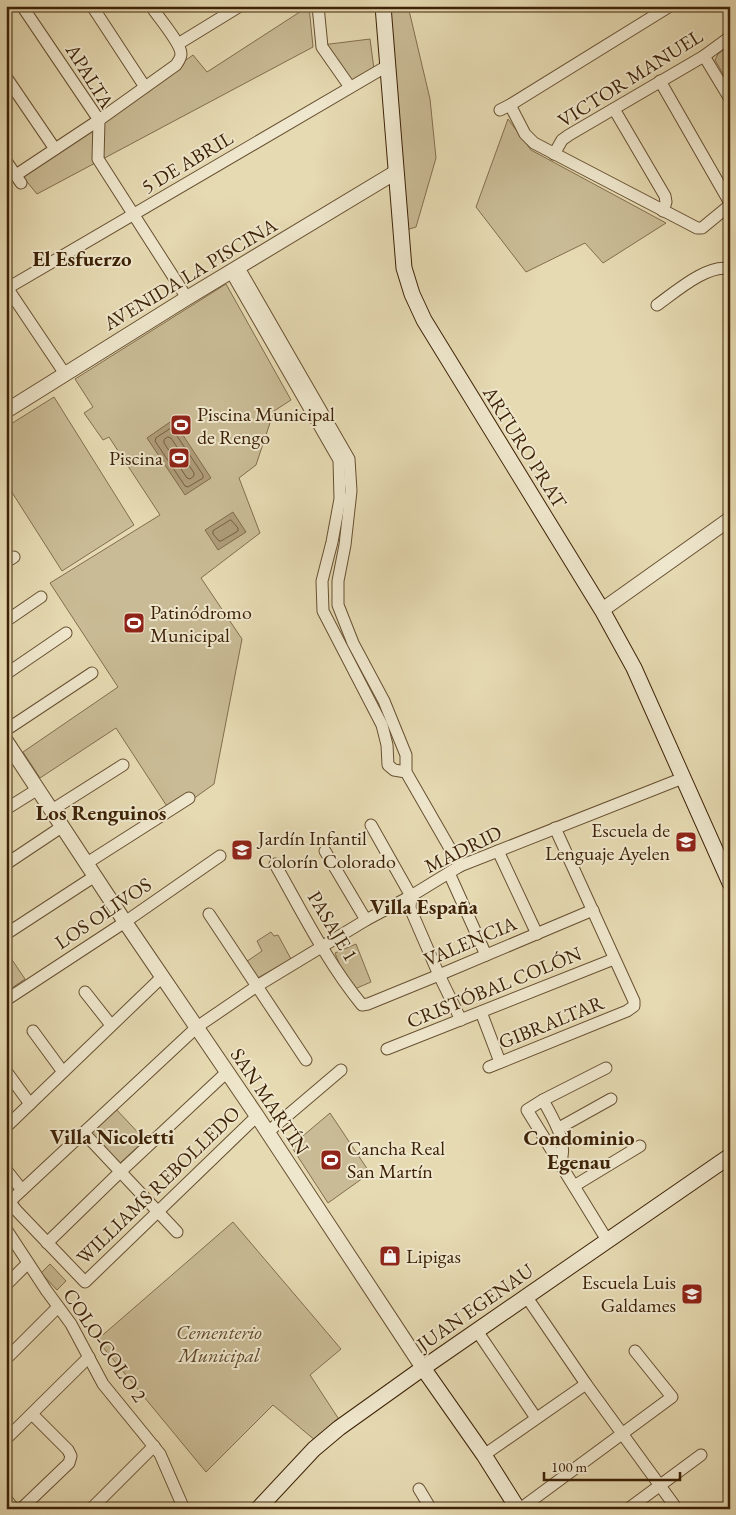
<svg xmlns="http://www.w3.org/2000/svg" width="736" height="1515" viewBox="0 0 736 1515" font-family="'EB Garamond',serif">
<style>
.green{fill:#c9bb95;stroke:#836e4e}
.water{fill:#ad9b78;stroke:#806b4a}
.lines{fill:none;stroke-linecap:round;stroke-linejoin:round}
.shore{stroke:#755e3f;stroke-width:1}
.minor-casing{stroke:#675031;stroke-width:13}
.tertiary-casing{stroke:#675031;stroke-width:16}
.secondary-casing{stroke:#3d2206;stroke-width:17}
.minor{stroke:#efe7cd;stroke-width:11}
.tertiary{stroke:#efe7cd;stroke-width:14}
.secondary{stroke:#efe7cd;stroke-width:15}
.labels{text-anchor:middle;dominant-baseline:central;stroke-width:4;stroke-linejoin:round;paint-order:stroke}
.street-label{font-size:20px;fill:#3d2206;stroke:#efe7cd}
.poi-label{font-size:20px;fill:#3d2206;stroke:#efe7cd;text-anchor:start}
.park-label{font-size:20px;font-style:italic;fill:#60482a;stroke:#efe7cd}
.neighbourhood-label{font-size:21px;font-weight:bold;fill:#3d2206;stroke:#efe7cd}
</style>
<rect width="100%" height="100%" fill="#e6dab2"/>
<filter id="stains"><feTurbulence type="fractalNoise" baseFrequency=".004" numOctaves="4"/><feColorMatrix values="0 0 0 0 .2 0 0 0 0 .09 0 0 0 0 .02 0 0 0 .5 -.17"/></filter>
<radialGradient id="worn" r=".72"><stop offset=".6" stop-color="#630" stop-opacity="0"/><stop offset="1" stop-color="#630" stop-opacity=".3"/></radialGradient>
<g class="green">
<path d="M309 6 313 47 37 194 23 177 193 55 207 72Z"/>
<path d="M381 6H408L430 99 436 158 416 227 403 231Z"/>
<path d="M370 39 374 69 344 85 322 45Z"/>
<path d="M730 45V86L715 60 718 54Z"/>
<path d="M508 119 531 150 666 223 603 263 585 243 526 272 476 207Z"/>
<path d="M226 284 291 400 274 411 256 465 239 478 260 533 201 578 242 639 214 784 172 814 116 728 40 778 23 752 118 687 50 583 160 515 109 437 103 440 84 413 93 407 75 379Z"/>
<path d="M54 397 134 525 62 571 6 483V427Z"/>
<path d="M271 932 274 936 278 935 291 959 254 980 243 964 262 951 257 941Z"/>
<path d="M356 944 371 982 350 991 335 953Z"/>
<path d="M6 951 25 979 6 992Z"/>
<path d="M114 1107 145 1140 119 1164 88 1131Z"/>
<path d="M330 1113 370 1173 328 1203 291 1146Z"/>
<path d="M233 1222 341 1349 310 1375 340 1421 316 1441 273 1405 206 1472 97 1340Z"/>
<path d="M50 1264 66 1281 57 1290 41 1273Z"/>
</g>
<g class="water">
<path d="M173 420 211 478 185 495 147 438Z"/>
<path d="M233 512 246 532 218 550 205 530Z"/>
</g>
<g class="lines">
<g class="shore">
<path d="M170 429 173 430 203 475V478L188 487 185 486 155 441 156 438Z"/>
<path d="M168 437 171 438 194 473V476L190 479 187 478 164 443V440Z"/>
<path d="M231 520 238 528V531L221 541H219L213 534V531Z"/>
</g>
<g class="minor-casing">
<g id="minor">
<path d="M22 6 99 120 98 159 187 298"/>
<path d="M92 6 145 87"/>
<path d="M318 6 322 47 350 87"/>
<path d="M178 44 240 6"/>
<path d="M704 56 730 99"/>
<path d="M6 77 55 149"/>
<path d="M660 81 730 203"/>
<path d="M510 105 670 6"/>
<path d="M614 109 665 196 666 202 663 211"/>
<path d="M500 110 510 105 525 134 534 143 697 228H702L730 205"/>
<path d="M554 154 562 140 569 135 704 56 730 37"/>
<path d="M6 161 21 183"/>
<path d="M16 175 99 120 176 65C178 62 181 58 181 54 181 43 158 17 151 6"/>
<path d="M239 268 349 459 351 491 345 545 338 581V605L353 643 384 701 406 755V772L460 866"/>
<path d="M231 272 339 460 340 499 332 542 322 581 323 611 382 725 387 745 388 765 394 770 406 772"/>
<path d="M6 286 65 374"/>
<path d="M6 289 387 66"/>
<path d="M657 305C674 293 708 263 730 269"/>
<path d="M6 562 14 557"/>
<path d="M6 621 41 597"/>
<path d="M6 674 66 633"/>
<path d="M6 730 92 673"/>
<path d="M6 809 38 789"/>
<path d="M52 810 123 765"/>
<path d="M371 825 411 896 410 908 439 975 461 1020"/>
<path d="M325 851 366 920"/>
<path d="M498 851 537 934"/>
<path d="M87 863 189 798"/>
<path d="M6 864 63 826"/>
<path d="M275 864C301 910 328 964 362 1005L368 1004 439 975 593 910"/>
<path d="M449 873 486 955"/>
<path d="M209 914 306 1060"/>
<path d="M6 934 95 876"/>
<path d="M85 992 111 1025"/>
<path d="M6 1000 125 922 220 856"/>
<path d="M481 1012 500 1062"/>
<path d="M33 1031 63 1072"/>
<path d="M387 1049 614 959"/>
<path d="M489 1067 627 1011 634 1006V1001L555 828"/>
<path d="M606 1068 543 1100 527 1110 607 1240"/>
<path d="M6 1071 30 1104"/>
<path d="M543 1100C553 1119 569 1142 560 1164"/>
<path d="M6 1127 162 977"/>
<path d="M559 1128 611 1099"/>
<path d="M268 1132 341 1070"/>
<path d="M84 1133 177 1232"/>
<path d="M7 1171 22 1190"/>
<path d="M574 1186 640 1146"/>
<path d="M10 1202 16 1210 85 1282 257 1116"/>
<path d="M6 1205 197 1027 257 986 366 920 411 896 460 866 683 778"/>
<path d="M6 1229 46 1290 71 1324 103 1384 160 1454 184 1509"/>
<path d="M47 1243 120 1172 227 1072"/>
<path d="M6 1285 28 1263"/>
<path d="M526 1296 586 1384 677 1509"/>
<path d="M477 1331 536 1418"/>
<path d="M6 1359 58 1307"/>
<path d="M6 1439 89 1357"/>
<path d="M484 1455 586 1384"/>
<path d="M419 1489 431 1509"/>
<path d="M6 1499 14 1509"/>
<path d="M21 1509 69 1463 71 1456 68 1450 32 1414"/>
<path d="M91 1509 154 1446"/>
<path d="M520 1509 672 1397 635 1351"/>
<path d="M628 1509 701 1455"/>
</g>
</g>
<g class="tertiary-casing">
<g id="tertiary">
<path d="M6 411 187 298 396 172"/>
<path d="M602 610 730 519"/>
<path d="M6 741 125 922 257 1116 423 1368"/>
</g>
</g>
<g class="secondary-casing">
<g id="secondary">
<path d="M383 6 404 268 412 294 424 320 602 610 634 668 730 883"/>
<path d="M423 1368 484 1455 518 1509"/>
<path d="M258 1509 314 1449 339 1428 423 1368 730 1156"/>
</g>
</g>
<use href="#minor" class="minor"/>
<use href="#tertiary" class="tertiary"/>
<use href="#secondary" class="secondary"/>
</g>
<defs>
<g id="stadium-square" transform="scale(1.125)"><rect x="-9" y="-9" width="18" height="18" rx="4" fill="#8f2418" stroke="#efe7cd"/><path d="M0-5a6.5 5 0 1 0 0 10a6.5 5 0 1 0 0-10ZM-3.5-1.8h7v3.6h-7Z" fill="#fff"/></g>
<g id="school-square" transform="scale(1.125)"><rect x="-9" y="-9" width="18" height="18" rx="4" fill="#8f2418" stroke="#efe7cd"/><path d="M0-5L7-2L0 1L-7-2ZM-4 1L0 2.5L4 1V4Q0 6-4 4Z" fill="#fff"/></g>
<g id="shop-square" transform="scale(1.125)"><rect x="-9" y="-9" width="18" height="18" rx="4" fill="#8f2418" stroke="#efe7cd"/><path d="M-5-2.5h2.3a2.7 3.5 0 0 1 5.4 0H5L5.5 6h-11ZM-1.5-2.5h3a1.5 2.3 0 0 0-3 0Z" fill="#fff"/></g>
</defs>
<g fill-rule="evenodd">
<use href="#stadium-square" x="181" y="425"/>
<use href="#stadium-square" x="179" y="458"/>
<use href="#stadium-square" x="134" y="623"/>
<use href="#school-square" x="686" y="842"/>
<use href="#school-square" x="242" y="850"/>
<use href="#stadium-square" x="331" y="1160"/>
<use href="#shop-square" x="390" y="1256"/>
<use href="#school-square" x="692" y="1294"/>
</g>
<g class="labels">
<g class="street-label">
<text transform="translate(90 76) rotate(58)">APALTA</text>
<text transform="translate(630 78) rotate(-32)">VICTOR MANUEL</text>
<text transform="translate(187 162) rotate(-31)">5 DE ABRIL</text>
<text transform="translate(190 274) rotate(-31)">AVENIDA LA PISCINA</text>
<text transform="translate(525 447) rotate(58)">ARTURO PRAT</text>
<text transform="translate(463 849) rotate(-26)">MADRID</text>
<text transform="translate(103 913) rotate(-34)">LOS OLIVOS</text>
<text transform="translate(333 926) rotate(59)">PASAJE 1</text>
<text transform="translate(470 941) rotate(-23)">VALENCIA</text>
<text transform="translate(494 987) rotate(-22)">CRISTÓBAL COLÓN</text>
<text transform="translate(551 1022) rotate(-22)">GIBRALTAR</text>
<text transform="translate(270 1101) rotate(56)">SAN MARTÍN</text>
<text transform="translate(158 1185) rotate(-44)">WILLIAMS REBOLLEDO</text>
<text transform="translate(475 1307) rotate(-35)">JUAN EGENAU</text>
<text transform="translate(105 1345) rotate(56)">COLO-COLO 2</text>
</g>
<g class="poi-label">
<text x="197" y="414">Piscina Municipal<tspan x="197" dy="23">de Rengo</tspan></text>
<text x="163" y="458" text-anchor="end">Piscina</text>
<text x="150" y="612">Patinódromo<tspan x="150" dy="23">Municipal</tspan></text>
<text x="670" y="830" text-anchor="end">Escuela de<tspan x="670" dy="23">Lenguaje Ayelen</tspan></text>
<text x="258" y="838">Jardín Infantil<tspan x="258" dy="23">Colorín Colorado</tspan></text>
<text x="347" y="1148">Cancha Real<tspan x="347" dy="23">San Martín</tspan></text>
<text x="406" y="1256">Lipigas</text>
<text x="676" y="1282" text-anchor="end">Escuela Luis<tspan x="676" dy="23">Galdames</tspan></text>
</g>
<g class="park-label">
<text x="219" y="1332">Cementerio<tspan x="219" dy="23">Municipal</tspan></text>
</g>
<g class="neighbourhood-label">
<text x="82" y="258">El Esfuerzo</text>
<text x="101" y="812">Los Renguinos</text>
<text x="424" y="906">Villa España</text>
<text x="112" y="1136">Villa Nicoletti</text>
<text x="579" y="1137">Condominio<tspan x="579" dy="24">Egenau</tspan></text>
</g>
</g>
<rect width="736" height="1515" fill="none" stroke="#e6dab2" stroke-width="25"/>
<rect x="8" y="8" width="721" height="1500" fill="none" stroke="#3d2206" stroke-width="2.5"/>
<rect x="12" y="12" width="711" height="1490" fill="none" stroke="#3d2206"/>
<path d="M544 1472v8h136v-8" fill="none" stroke="#3d2206" stroke-width="2.5"/>
<text x="551" y="1472" font-size="15" fill="#3d2206" stroke="#efe7cd" stroke-width="4" paint-order="stroke">100 m</text>
<rect width="100%" height="100%" filter="url(#stains)"/>
<rect width="100%" height="100%" fill="url(#worn)"/>
</svg>
